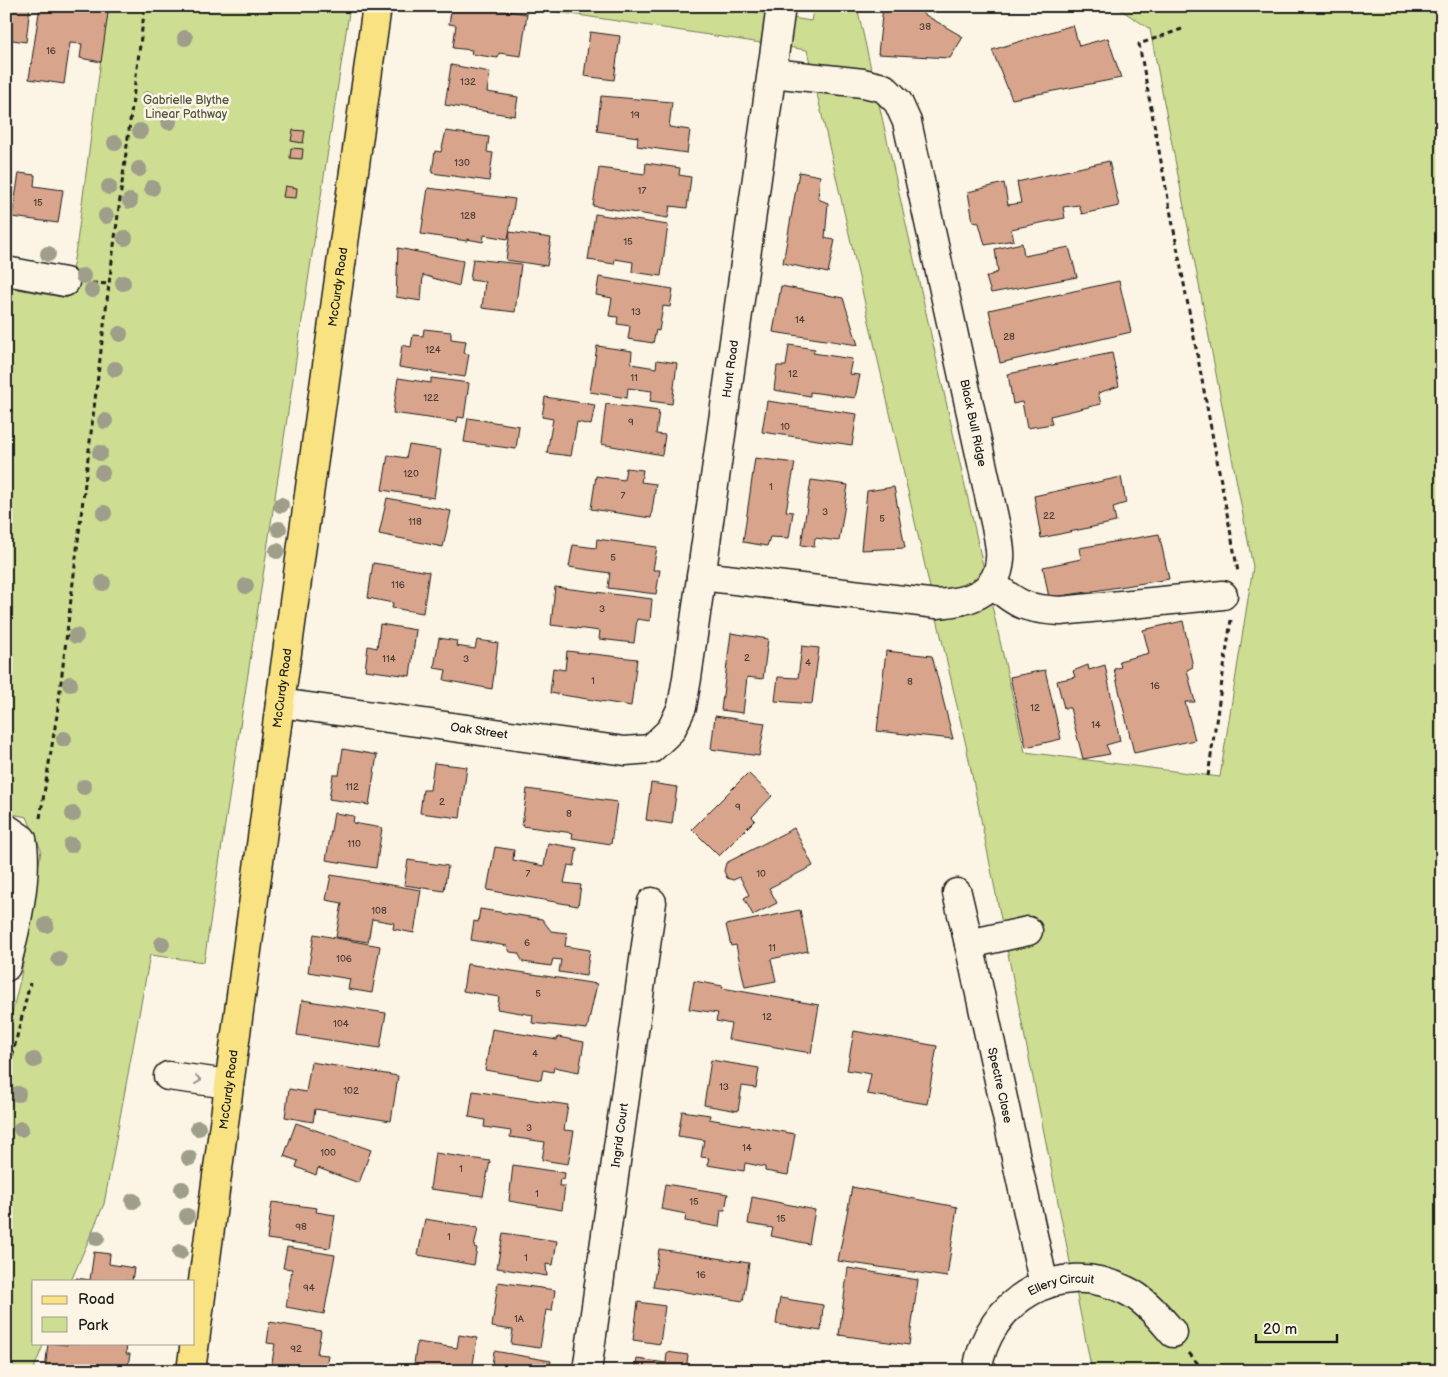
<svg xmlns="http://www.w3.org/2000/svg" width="1448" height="1377" viewBox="0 0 1448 1377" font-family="'Balsamiq Sans',sans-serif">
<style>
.green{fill:#cdde92;stroke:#747d57}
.building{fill:#d8a58c;stroke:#1c1c1c}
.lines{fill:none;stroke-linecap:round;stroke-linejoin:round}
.minor-casing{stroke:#1c1c1c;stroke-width:31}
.major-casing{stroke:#1c1c1c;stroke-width:31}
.path{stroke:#1c1c1c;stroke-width:3;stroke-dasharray:5 4;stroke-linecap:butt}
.minor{stroke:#fcf5e5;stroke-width:28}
.major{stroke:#f8e281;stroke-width:28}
.tree{fill:#9e9e8a}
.oneway{stroke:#97938b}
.labels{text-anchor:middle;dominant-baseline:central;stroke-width:5;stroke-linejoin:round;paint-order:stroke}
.number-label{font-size:10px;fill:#4b3e38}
.park-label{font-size:12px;fill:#51563f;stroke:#fcf5e5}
.street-label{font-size:12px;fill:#1c1c1c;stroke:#fcf5e5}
</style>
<rect width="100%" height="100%" fill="#fcf5e5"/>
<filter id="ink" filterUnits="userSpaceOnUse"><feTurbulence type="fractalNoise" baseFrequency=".02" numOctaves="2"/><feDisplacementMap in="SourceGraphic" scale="10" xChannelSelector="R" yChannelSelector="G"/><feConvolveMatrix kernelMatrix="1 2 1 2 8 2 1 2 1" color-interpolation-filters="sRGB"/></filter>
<g filter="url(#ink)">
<g class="green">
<path d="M108 6H350L204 962 150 955 104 1204 71 1281H34V1343H44L33 1371H6V1038L21 976 41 850 27 817 6 813V287L67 298 77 242Z"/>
<path d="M519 6H717L811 21 814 6 858 11 1025 752 1220 777 1253 567 1150 29 1115 6H1442V1371H1092L966 745 807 50Z"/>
</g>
<g class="building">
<path d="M6 6H30L26 42 6 39Z"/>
<path d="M40 6H109L101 62 80 58 82 44 70 43 64 84 29 79Z"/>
<path d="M452 6H474L527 14 521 56 499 53 498 58 471 54 472 50 453 48 456 25 449 24Z"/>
<path d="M883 6H925L922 13 963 37 950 58 878 54Z"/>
<path d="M1073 25 1079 46 1108 38 1121 78 1012 99 992 50Z"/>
<path d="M590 32 620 36 614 80 584 76Z"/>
<path d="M451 65 490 72 487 92 518 97 515 116 445 105Z"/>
<path d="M601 96 672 102 669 127 690 130 687 153 637 146 638 137 597 131Z"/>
<path d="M293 130 305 131 303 143 291 141Z"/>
<path d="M446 131 489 137 487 152 493 153 489 181 432 173 435 151 441 152Z"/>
<path d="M291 148 303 149 302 159 290 158Z"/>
<path d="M1109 161 1119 206 1082 214 1079 205 1063 207 1065 218 1011 229 1014 240 985 245 979 223 973 222 968 192 1004 183 1008 205 1021 203 1017 182Z"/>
<path d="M646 163 680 168 679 175 691 177 687 208 670 206 668 218 593 206 599 168 645 174Z"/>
<path d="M799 172 820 176 818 199 828 203 825 238 835 240 828 273 783 263Z"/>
<path d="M19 173 35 175 34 186 63 190 58 223 12 217Z"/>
<path d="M285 186 297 188 296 198 283 197Z"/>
<path d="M428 188 515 199 508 239 484 235 483 242 467 239V241L421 234Z"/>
<path d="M595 214 668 225 661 276 632 272 633 262 615 259 614 264 588 260Z"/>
<path d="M510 232 551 238 547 266 506 260Z"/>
<path d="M1022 243 1024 256 1069 247 1077 277 991 293 986 277 998 272 995 249Z"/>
<path d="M398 248 463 261 459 286 423 275 421 301 396 297Z"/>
<path d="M473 259 521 264 515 312 482 308 485 282 470 280Z"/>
<path d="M599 277 673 289 670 307 663 306 659 331 656 330 653 343 628 339 630 326 617 324 618 317 609 316 612 298 596 295Z"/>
<path d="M1119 281 1131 332 1000 363 989 310Z"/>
<path d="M781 286 843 298 858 345 773 332Z"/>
<path d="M424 329 451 332V339L466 341 464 353 469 354 465 377 399 367 402 345 411 347 413 335 423 336Z"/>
<path d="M789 345 815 349 813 353 852 359 849 374 860 375 855 398 810 392V396L774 390 777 366H786Z"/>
<path d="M597 346 632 351 631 364 656 368 657 360 677 363 672 404 650 401 652 391 628 388 627 398 590 392Z"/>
<path d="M1112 353 1119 386 1098 393 1101 404 1050 416 1052 424 1027 428 1022 402 1013 404 1008 374Z"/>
<path d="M398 378 431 383V378L469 383 464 418 458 417 457 422 393 413Z"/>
<path d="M545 397 595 405 591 425 577 422 571 456 547 453 553 419 542 417Z"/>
<path d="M767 401 857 414 852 445 762 432Z"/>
<path d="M606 404 659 411 656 434 665 435 662 455 601 444Z"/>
<path d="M468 418 519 426 516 449 464 442Z"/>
<path d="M409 445 441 450 434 498 382 490 388 455 406 458Z"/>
<path d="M755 458 795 463 786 511 793 512 789 538 770 537 767 546 743 542Z"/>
<path d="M626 468 643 470 641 482 656 484 651 518 591 509 596 476 624 480Z"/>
<path d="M1121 477 1126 503 1113 507 1116 522 1041 538 1034 496Z"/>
<path d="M811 480 848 485 839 541 815 538 814 547 801 545Z"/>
<path d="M894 487 905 548 861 550 867 491Z"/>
<path d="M387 498 451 511 443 547 379 534Z"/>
<path d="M1159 534 1169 579 1049 598 1043 567 1081 559 1079 548Z"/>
<path d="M597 539 657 547 653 570H660L656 594 608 588 610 573 569 567 573 545 596 548Z"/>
<path d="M373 563 429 572 423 613 392 608 393 603 368 598Z"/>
<path d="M555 587 652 599 650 621 637 619 634 643 599 639 600 631 551 625Z"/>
<path d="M1183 621 1193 667 1187 670 1195 702H1185L1195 740 1134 753 1114 669 1121 667 1119 661 1149 653 1143 630Z"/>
<path d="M380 624 416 630 410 676 365 670 368 646 377 648Z"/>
<path d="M731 633 768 639 763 679 747 677 743 713 721 710Z"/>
<path d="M439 638 457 641 456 646 475 649 477 640 498 643 492 689 444 680 446 670 434 668Z"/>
<path d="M802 646 819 648 812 704 775 701 778 677 798 678Z"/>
<path d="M567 651 637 659 631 706 550 693 553 668 565 670Z"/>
<path d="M886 651 932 656 953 739 877 731Z"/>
<path d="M1088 665 1089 670 1105 665 1120 741 1106 745 1110 754 1083 759 1070 708H1064L1057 681 1075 677 1073 671Z"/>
<path d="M1045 670 1061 739 1026 747 1010 677Z"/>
<path d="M715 716 765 723 759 756 711 749Z"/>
<path d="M343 749 377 755 369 805 329 799 333 775H339Z"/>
<path d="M434 763 467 767 460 818 420 813 423 790H430Z"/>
<path d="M748 773 772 796 752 817 755 820 719 856 692 829Z"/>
<path d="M651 783 677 787 672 824 646 820Z"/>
<path d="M527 789 617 802 611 844 572 838 573 833 522 826Z"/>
<path d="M334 813 354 816 353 823 382 828 376 868 326 860Z"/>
<path d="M794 828 813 866 769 888 777 903 753 915 744 898 749 895 740 877 733 880 727 878 724 871 726 863Z"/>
<path d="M548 843 577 848 574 866 568 865 564 883 581 885 578 906 487 890 495 847 514 850 513 860 544 866Z"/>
<path d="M408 860 448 866 444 891 404 885Z"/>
<path d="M331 875 421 890 414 933 393 929 394 923 372 919 368 942 336 937 342 903 326 900Z"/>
<path d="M480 909 542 919 551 931 567 933 565 946 590 950 586 976 559 972 561 960 553 959 551 966 523 962 518 953 510 952 507 946 471 940 474 921 478 922Z"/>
<path d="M800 910 808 951 771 959 776 981 745 987 736 945 731 946 726 925Z"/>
<path d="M314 934 380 946 372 993 348 989 350 979 308 972Z"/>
<path d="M467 964 597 984 587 1029 532 1023 533 1015 497 1009 499 997 463 991Z"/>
<path d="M694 981 723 986 722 988 819 1005 811 1053 728 1039 731 1024 716 1021 718 1013 689 1009Z"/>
<path d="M302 1000 386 1013 380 1048 297 1035Z"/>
<path d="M492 1029 557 1040 558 1037 584 1042 579 1072 554 1067 553 1072 543 1070 541 1080 485 1070Z"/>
<path d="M854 1031 937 1046 927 1104 867 1094 871 1074 847 1070Z"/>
<path d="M711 1060 759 1068 756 1088 742 1086 738 1111 704 1105Z"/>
<path d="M311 1062 398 1076 391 1121 315 1109 313 1122 285 1117 289 1089 306 1092Z"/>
<path d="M473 1091 568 1105 564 1130 574 1131 568 1164 542 1160 545 1142 510 1137 511 1131 484 1127 485 1120 469 1117Z"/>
<path d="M682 1111 710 1115 709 1119 795 1134 788 1175 765 1171V1167L745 1163 744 1171 707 1165 709 1158 701 1157 704 1140 678 1136Z"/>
<path d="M296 1123 371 1150 359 1183 318 1168 316 1175 296 1167 298 1161 284 1156Z"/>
<path d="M435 1153 490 1161 483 1196 430 1189Z"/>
<path d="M513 1165 565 1173 564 1180 560 1179 559 1186H565L562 1210 509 1201Z"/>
<path d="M665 1184 728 1194 725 1210H721L719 1227 685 1221 686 1214 661 1209Z"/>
<path d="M852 1187 957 1207 947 1277 838 1261Z"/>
<path d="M752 1197 815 1210 809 1244 771 1236 773 1228 748 1224Z"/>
<path d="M272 1202 317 1208 316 1212 335 1215 330 1248 267 1239Z"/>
<path d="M425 1219 478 1228 474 1247 477 1248 474 1265 418 1255Z"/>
<path d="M503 1233 557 1241 553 1265 546 1264 547 1276 497 1268Z"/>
<path d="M287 1247 335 1255 324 1314 286 1307 292 1269 283 1268Z"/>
<path d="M659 1249 749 1263 743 1301 653 1287Z"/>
<path d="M94 1252 110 1254 109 1264 134 1268 132 1281H76V1278L90 1280Z"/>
<path d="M848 1268 918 1280 909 1345 839 1335Z"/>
<path d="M498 1282 555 1290 552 1311 546 1310 540 1348 511 1344 513 1330 492 1327Z"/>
<path d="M780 1298 823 1305 821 1331 776 1324Z"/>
<path d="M638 1302 665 1306 660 1344 633 1340Z"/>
<path d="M270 1322 321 1331 317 1354 328 1355 325 1371 271 1369 275 1344 267 1343Z"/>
<path d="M459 1335 477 1338 472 1371H413L417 1342 457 1348Z"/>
<path d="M48 1343 67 1345V1343H127L126 1354H130L127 1371H45Z"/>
<path d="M494 1351 551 1361 549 1371H491Z"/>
<path d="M667 1352 688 1355 686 1371H635L637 1359 666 1363Z"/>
<path d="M788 1363 818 1368 817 1371H787Z"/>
<path d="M339 1365 369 1370 368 1371H338Z"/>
</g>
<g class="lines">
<g class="minor-casing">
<g id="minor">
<path d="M6 271 65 282"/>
<path d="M701 576 937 604C966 602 998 595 1000 559 1001 552 999 543 998 536L907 122 898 102 884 88 863 83 772 73"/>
<path d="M992 583C1017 605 1026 609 1060 611L1223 595"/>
<path id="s1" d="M280 703 625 751 651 749 671 730 682 707 687 678 781 6"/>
<path d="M6 828 22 839C29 874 15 932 6 967"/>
<path d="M957 893 969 944"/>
<path id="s2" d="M1028 931 969 944 1044 1285"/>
<path d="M168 1076 229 1084"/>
<path id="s3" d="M587 1371 652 902"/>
<path id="s4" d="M977 1371C988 1300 1059 1257 1125 1290 1145 1299 1159 1317 1173 1333"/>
</g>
</g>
<g class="major-casing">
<g id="major">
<path id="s5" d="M191 1371 280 703 377 6"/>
</g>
</g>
<g class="path">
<path d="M1182 29 1139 44 1238 572"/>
<path d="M92 283 109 284"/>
<path d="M1208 776 1231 620"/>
<path d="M40 818 57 715 109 284 145 6"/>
<path d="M6 1082 30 983"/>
<path d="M1189 1353 1204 1371"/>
</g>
<use href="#minor" class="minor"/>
<use href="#major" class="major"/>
</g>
<g class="tree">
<circle cx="185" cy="38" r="8"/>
<circle cx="148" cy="99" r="8"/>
<circle cx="169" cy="122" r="8"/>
<circle cx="140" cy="131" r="8"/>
<circle cx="115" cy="143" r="8"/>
<circle cx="139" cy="169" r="8"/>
<circle cx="109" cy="187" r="8"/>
<circle cx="152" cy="188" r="8"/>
<circle cx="130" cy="201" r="8"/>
<circle cx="106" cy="216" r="8"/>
<circle cx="125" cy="238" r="8"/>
<circle cx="48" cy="254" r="8"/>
<circle cx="83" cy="276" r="8"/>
<circle cx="123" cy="283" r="8"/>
<circle cx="92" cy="290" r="8"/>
<circle cx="120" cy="334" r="8"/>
<circle cx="115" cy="369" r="8"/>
<circle cx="105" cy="421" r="8"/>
<circle cx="100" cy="453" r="8"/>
<circle cx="102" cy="473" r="8"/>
<circle cx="281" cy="505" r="8"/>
<circle cx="104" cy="513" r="8"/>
<circle cx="279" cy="529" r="8"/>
<circle cx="277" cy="551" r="8"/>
<circle cx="103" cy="583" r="8"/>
<circle cx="246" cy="586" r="8"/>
<circle cx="76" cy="636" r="8"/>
<circle cx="70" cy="684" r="8"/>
<circle cx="64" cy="739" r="8"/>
<circle cx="84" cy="787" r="8"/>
<circle cx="73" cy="814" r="8"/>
<circle cx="71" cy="845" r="8"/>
<circle cx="46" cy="925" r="8"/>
<circle cx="162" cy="944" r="8"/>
<circle cx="59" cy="959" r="8"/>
<circle cx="34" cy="1060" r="8"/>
<circle cx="18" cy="1094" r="8"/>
<circle cx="198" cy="1128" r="8"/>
<circle cx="21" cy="1129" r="8"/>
<circle cx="189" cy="1158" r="8"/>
<circle cx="182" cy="1189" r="8"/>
<circle cx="133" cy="1201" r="8"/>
<circle cx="187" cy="1216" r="8"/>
<circle cx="97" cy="1238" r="8"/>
<circle cx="180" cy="1252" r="8"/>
</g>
<defs><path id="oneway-chevron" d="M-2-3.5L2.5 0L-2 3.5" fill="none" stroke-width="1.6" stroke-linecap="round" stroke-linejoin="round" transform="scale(1.25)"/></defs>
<use class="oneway" href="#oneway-chevron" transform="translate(198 1080) rotate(7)"/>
</g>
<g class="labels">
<g class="number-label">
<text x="925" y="27">38</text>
<text x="51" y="51">16</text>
<text x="468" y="82">132</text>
<text x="635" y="115">19</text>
<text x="462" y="163">130</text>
<text x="642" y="191">17</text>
<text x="38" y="203">15</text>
<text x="468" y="216">128</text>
<text x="628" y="242">15</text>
<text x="636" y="312">13</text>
<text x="800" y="320">14</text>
<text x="1009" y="337">28</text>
<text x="433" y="350">124</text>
<text x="793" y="374">12</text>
<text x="634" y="378">11</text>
<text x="431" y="398">122</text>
<text x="631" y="422">9</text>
<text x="785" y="427">10</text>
<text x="411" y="474">120</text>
<text x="771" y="487">1</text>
<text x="623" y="496">7</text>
<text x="825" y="512">3</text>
<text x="1049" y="516">22</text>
<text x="882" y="519">5</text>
<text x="415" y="522">118</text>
<text x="613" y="558">5</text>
<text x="398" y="585">116</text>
<text x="602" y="609">3</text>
<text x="747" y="658">2</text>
<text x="389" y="659">114</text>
<text x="466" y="659">3</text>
<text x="808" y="663">4</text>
<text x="593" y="681">1</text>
<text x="910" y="682">8</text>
<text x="1155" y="686">16</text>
<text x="1035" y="708">12</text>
<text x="1096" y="725">14</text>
<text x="352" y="787">112</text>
<text x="442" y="802">2</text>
<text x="738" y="807">9</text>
<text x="569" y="814">8</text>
<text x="354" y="844">110</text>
<text x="528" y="874">7</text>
<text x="761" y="874">10</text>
<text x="379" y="911">108</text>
<text x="527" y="943">6</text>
<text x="772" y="948">11</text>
<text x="344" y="959">106</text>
<text x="538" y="994">5</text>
<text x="767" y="1017">12</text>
<text x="341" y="1024">104</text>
<text x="535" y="1054">4</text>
<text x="724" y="1087">13</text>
<text x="351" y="1091">102</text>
<text x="529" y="1128">3</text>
<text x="747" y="1148">14</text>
<text x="328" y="1153">100</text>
<text x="461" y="1169">1</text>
<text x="537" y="1194">1</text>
<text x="694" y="1202">15</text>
<text x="781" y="1219">15</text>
<text x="301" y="1227">98</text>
<text x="449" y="1237">1</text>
<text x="526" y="1258">1</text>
<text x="701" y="1275">16</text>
<text x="309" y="1288">94</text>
<text x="519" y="1319">1A</text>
<text x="296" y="1349">92</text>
</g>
<g class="park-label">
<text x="186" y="100">Gabrielle Blythe<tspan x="186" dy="14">Linear Pathway</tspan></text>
</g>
<g class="street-label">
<text stroke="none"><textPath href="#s5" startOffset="1094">McCurdy Road</textPath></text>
<text stroke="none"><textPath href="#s1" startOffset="769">Hunt Road</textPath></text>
<text transform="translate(973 423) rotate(78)">Black Bull Ridge</text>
<text stroke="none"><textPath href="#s5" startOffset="689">McCurdy Road</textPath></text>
<text stroke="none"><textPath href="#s1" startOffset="201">Oak Street</textPath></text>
<text stroke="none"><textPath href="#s2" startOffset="205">Spectre Close</textPath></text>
<text stroke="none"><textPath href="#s5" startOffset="284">McCurdy Road</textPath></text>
<text stroke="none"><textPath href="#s3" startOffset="238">Ingrid Court</textPath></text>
<text stroke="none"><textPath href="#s4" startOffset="131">Ellery Circuit</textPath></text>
</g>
</g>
<rect width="1448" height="1377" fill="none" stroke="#fcf5e5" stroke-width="25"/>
<rect x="12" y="12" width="1423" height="1352" fill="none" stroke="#1c1c1c" stroke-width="2" filter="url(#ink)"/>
<rect x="32" y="1280" width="162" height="65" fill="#fcf5e5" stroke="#a29e95"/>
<rect x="42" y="1296" width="25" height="8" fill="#f8e281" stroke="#a29e95"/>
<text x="78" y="1304" font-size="15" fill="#1c1c1c">Road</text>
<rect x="42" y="1317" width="25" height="15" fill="#cdde92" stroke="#a29e95"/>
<text x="78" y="1330" font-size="15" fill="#1c1c1c">Park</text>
<path d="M1256 1334v8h81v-8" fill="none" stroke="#1c1c1c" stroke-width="2.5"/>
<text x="1263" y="1334" font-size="15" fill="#1c1c1c" stroke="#fcf5e5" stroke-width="4" paint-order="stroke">20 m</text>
</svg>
